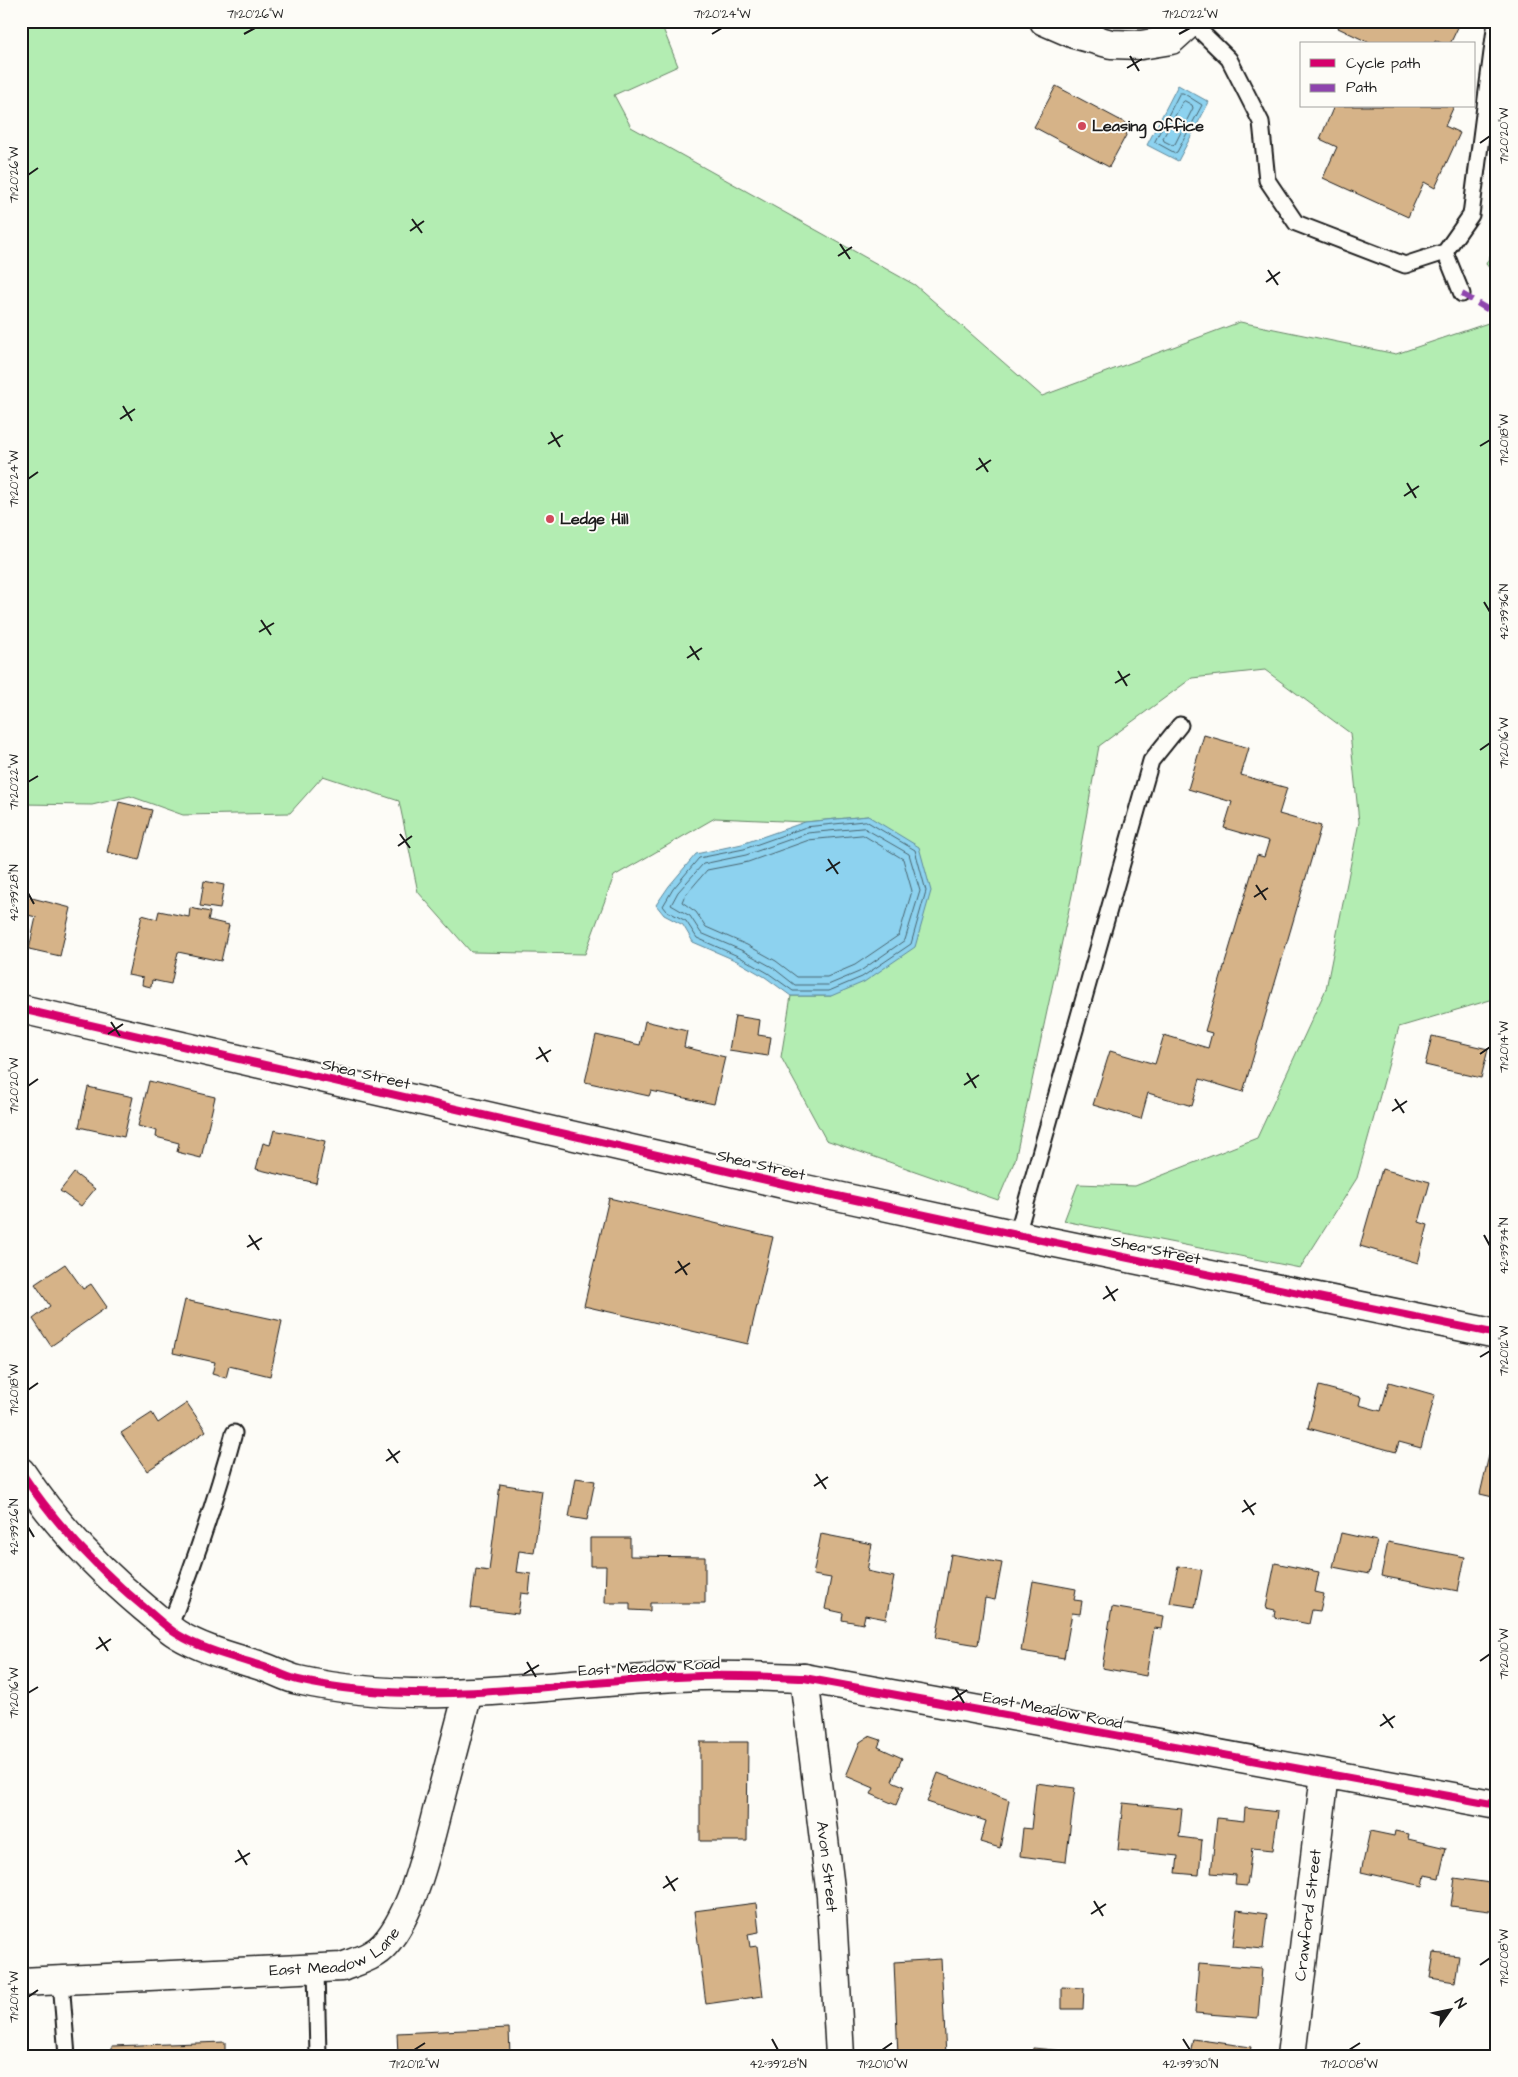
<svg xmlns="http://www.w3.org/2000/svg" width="1518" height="2077" viewBox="0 0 1518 2077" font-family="'Architects Daughter',sans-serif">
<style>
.green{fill:#b3edb2;stroke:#688467}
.water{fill:#8dd2ef;stroke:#60899b}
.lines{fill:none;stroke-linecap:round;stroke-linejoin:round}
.shore{stroke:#496570;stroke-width:1}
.building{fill:#d6b388;stroke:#1c1c1c}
.lane-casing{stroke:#1c1c1c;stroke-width:19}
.street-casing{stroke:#1c1c1c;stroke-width:31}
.secondary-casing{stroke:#1c1c1c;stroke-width:31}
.lane{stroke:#fdfcf7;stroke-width:15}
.street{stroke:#fdfcf7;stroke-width:28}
.secondary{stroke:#fdfcf7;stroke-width:28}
.quiet{stroke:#8e44ad;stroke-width:6;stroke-dasharray:12 6;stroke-linecap:butt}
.cycleway-casing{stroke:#fdfcf7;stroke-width:11}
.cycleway{stroke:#d6006c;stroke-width:8}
.ticks{fill:none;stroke:#1c1c1c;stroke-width:2}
.poi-dot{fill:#d1495b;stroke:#fdfcf7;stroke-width:2}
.labels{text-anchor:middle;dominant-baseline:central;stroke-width:4;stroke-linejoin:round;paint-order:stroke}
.poi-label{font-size:16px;font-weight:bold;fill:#1c1c1c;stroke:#fdfcf7;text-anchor:start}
.street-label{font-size:16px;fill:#1c1c1c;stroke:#fdfcf7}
.neatline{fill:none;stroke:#1c1c1c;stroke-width:2}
.ticks-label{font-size:12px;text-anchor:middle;fill:#1c1c1c}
</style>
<rect width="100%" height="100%" fill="#fdfcf7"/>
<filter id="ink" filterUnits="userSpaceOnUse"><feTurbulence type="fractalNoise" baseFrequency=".02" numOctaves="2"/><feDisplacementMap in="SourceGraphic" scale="10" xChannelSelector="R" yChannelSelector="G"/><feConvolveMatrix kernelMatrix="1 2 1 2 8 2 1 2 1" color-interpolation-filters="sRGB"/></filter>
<g filter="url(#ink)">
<g class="green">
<path d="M21 21H660L678 66 614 95 631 127 915 285 1042 396 1240 322 1396 354 1497 320V998L1399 1027 1357 1178 1300 1268 1064 1221 1078 1184 1135 1186 1257 1138 1326 989 1359 822 1350 733 1265 670 1192 678 1099 746 1072 895 1015 1160 998 1200 826 1140 781 1057 791 996H831L868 816 805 822 715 818 614 876 585 954 471 952 418 892 399 801 323 776 290 813 183 815 130 796 92 805 21 804Z"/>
<path d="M1497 242V277L1486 264Z"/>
</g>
<g class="water">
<path d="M1178 85 1209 102 1178 161 1147 145Z"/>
<path d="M868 816 919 847 931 891 915 947 864 982 831 996H791L765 977 737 961 693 942 683 925 664 915 656 905 669 886 696 854 742 844 805 822Z"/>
</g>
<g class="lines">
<g class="shore">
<path d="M1180 93H1183L1202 105 1177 152 1175 153 1155 142Z"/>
<path d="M1185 101 1192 105 1193 108 1175 144 1172 145 1164 141 1163 138 1182 103Z"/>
<path d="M866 821 915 850 926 891 911 944 862 977 829 991H793L768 973 740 957 697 938 686 921 667 911 663 906 673 889 699 858 744 849 806 827Z"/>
<path d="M864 828 909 854 920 891 905 940 859 972 828 985H795L772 967 743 951 701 933 690 916 671 905 678 892 703 864 746 855 808 833Z"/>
<path d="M863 835 903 859 912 891 899 935 855 965 827 977H797L776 961 747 945 706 927 696 912 682 902 684 897 707 870 748 862 809 840Z"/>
</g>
</g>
<g class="building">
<path d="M1341 21H1461L1450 44H1443L1435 40 1434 44H1372L1338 28Z"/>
<path d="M1056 86 1131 126 1109 167 1034 127Z"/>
<path d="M1334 106H1454L1445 126 1460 133 1435 188 1424 182 1408 217 1323 178 1337 147 1320 139Z"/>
<path d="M1204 735 1249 748 1241 775 1287 788 1279 814 1321 826 1243 1092 1200 1079 1192 1106 1148 1093 1141 1119 1093 1105 1110 1051 1155 1064 1164 1035 1208 1048 1212 1033 1205 1031 1257 855 1264 857 1269 841 1224 828 1232 802 1188 789Z"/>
<path d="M119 802 152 810 139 860 107 852Z"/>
<path d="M204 881 224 885 220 909 200 906Z"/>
<path d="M28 897 71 908 60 956 29 949 36 917 24 914Z"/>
<path d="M190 908 210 912 208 920 229 925 221 961 178 952 171 984 152 980 151 987 142 985 143 978 128 975 142 915 157 919 159 911 189 917Z"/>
<path d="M735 1016 760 1020 758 1035 771 1037 768 1056 729 1050Z"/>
<path d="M645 1021 687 1031 684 1047 725 1057 714 1104 651 1091 649 1096 585 1082 596 1035 640 1045Z"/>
<path d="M1432 1036 1488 1049 1481 1078 1425 1065Z"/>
<path d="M149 1081 215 1097 201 1158 177 1152 179 1143 156 1137 157 1131 138 1126Z"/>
<path d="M88 1087 133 1097 124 1137 79 1127Z"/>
<path d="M274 1130 325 1141 316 1183 256 1169 263 1143 270 1145Z"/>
<path d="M1382 1169 1430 1182 1419 1222 1428 1225 1418 1263 1360 1246Z"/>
<path d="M74 1173 95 1189 81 1206 60 1191Z"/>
<path d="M609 1198 773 1237 748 1344 584 1306Z"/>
<path d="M65 1264 83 1289 91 1284 107 1307 51 1346 33 1319 50 1306 35 1284Z"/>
<path d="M185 1300 282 1321 270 1376 229 1366 226 1378 212 1374 215 1362 173 1353Z"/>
<path d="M1389 1382 1435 1395 1421 1448 1399 1442 1396 1452 1308 1428 1319 1386 1361 1397 1359 1405 1381 1411Z"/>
<path d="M187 1403 206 1431 147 1471 121 1433 152 1413 158 1423Z"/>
<path d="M1497 1421V1498L1480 1494Z"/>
<path d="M576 1478 595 1481 587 1520 569 1517Z"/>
<path d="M500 1484 542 1491 534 1553 519 1551 516 1572 531 1574 529 1594 521 1593 518 1614 471 1608 476 1569 489 1571Z"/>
<path d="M1341 1533 1377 1541 1369 1574 1333 1567Z"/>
<path d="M821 1534 872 1544 867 1571 894 1577 886 1619 865 1615 863 1624 842 1620 843 1613 825 1609 831 1578 813 1575Z"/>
<path d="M590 1538H630V1556L705 1557V1603H650V1611L630 1610V1603H605L606 1566H590Z"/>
<path d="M1388 1542 1465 1557 1458 1591 1381 1576Z"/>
<path d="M951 1554 1002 1563 995 1600 985 1598 978 1645 936 1638Z"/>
<path d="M1275 1563 1319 1572 1315 1592 1324 1594 1320 1611 1312 1610 1309 1624 1274 1617 1275 1610 1266 1608Z"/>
<path d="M1178 1566 1202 1570 1195 1607 1170 1603Z"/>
<path d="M1033 1581 1076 1589 1074 1600 1082 1601 1080 1614 1072 1613 1064 1658 1021 1651Z"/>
<path d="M1112 1607 1164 1616 1162 1629 1154 1628 1146 1676 1102 1668Z"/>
<path d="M869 1736 881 1740 878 1747 902 1758 892 1781 904 1786 896 1805 871 1794 874 1788 846 1776 860 1742Z"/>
<path d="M700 1742H748L747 1841H700Z"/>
<path d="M938 1773 1009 1800 1000 1848 980 1842 986 1821 927 1802Z"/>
<path d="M1036 1783 1075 1788 1066 1862 1020 1856 1023 1828 1031 1829Z"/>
<path d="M1123 1803 1182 1809 1179 1837 1202 1840 1199 1875 1176 1873 1178 1856 1118 1850Z"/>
<path d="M1245 1808 1278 1812 1273 1850 1252 1848 1247 1886 1235 1885 1236 1875 1211 1873 1217 1818 1244 1821Z"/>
<path d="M1370 1831 1394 1836 1395 1831 1409 1834 1408 1839 1446 1848 1439 1878 1425 1875 1423 1886 1361 1872Z"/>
<path d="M1455 1878 1497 1884V1912L1451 1906Z"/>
<path d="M756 1903 759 1932 748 1934 750 1947 757 1946 763 1996 706 2004 694 1911Z"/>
<path d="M1237 1910 1267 1914 1263 1949 1233 1946Z"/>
<path d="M1434 1953 1459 1956 1455 1982 1430 1978Z"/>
<path d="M941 1959 946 2056H898L894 1962Z"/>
<path d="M1199 1963 1262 1968 1258 2018 1195 2013Z"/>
<path d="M1062 1987 1084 1988 1083 2009H1062Z"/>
<path d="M509 2028 510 2056H398L397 2033Z"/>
<path d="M1193 2039 1251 2047 1249 2056H1183V2054L1190 2055Z"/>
<path d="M225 2042V2056H112V2046Z"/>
<path d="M1033 2048 1064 2051V2056H1032Z"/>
</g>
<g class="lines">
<g class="lane-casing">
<g id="lane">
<path d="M1191 22 1229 59 1261 122 1267 180 1296 223 1405 265 1445 252 1471 215 1496 21"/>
<path d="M1445 252 1462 294"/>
<path d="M1017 1235 1151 761 1180 725"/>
<path d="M169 1628C194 1564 216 1500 234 1433"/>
<path d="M316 1969 318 2056"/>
<path d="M61 1981 67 2056"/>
</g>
</g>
<g class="street-casing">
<g id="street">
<path d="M1044 21 1074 34 1111 44 1141 45 1171 40 1192 21"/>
<path d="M21 1009 805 1189 1017 1235 1497 1334"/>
<path id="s1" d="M804 1678 831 1896 840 2056"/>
<path id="s2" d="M21 1982 342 1967C357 1961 374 1957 385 1944 414 1911 428 1846 439 1803 449 1766 458 1730 468 1693"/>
<path id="s3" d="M1291 2056 1325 1774"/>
</g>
</g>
<g class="secondary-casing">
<path id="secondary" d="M21 1472C56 1525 98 1569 146 1609 156 1617 166 1627 177 1634 203 1650 233 1657 261 1666 274 1670 285 1677 298 1680 431 1710 566 1680 700 1676 735 1675 770 1677 804 1678L1497 1805"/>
</g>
<use href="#lane" class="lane"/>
<use href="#street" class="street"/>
<use href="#secondary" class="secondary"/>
<path class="quiet" d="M1462 294 1497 315"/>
<g class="cycleway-casing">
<g id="cycleway">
<path d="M21 1009 805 1189 1017 1235 1497 1334"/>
<path d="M21 1472C56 1525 98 1569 146 1609 156 1617 166 1627 177 1634 203 1650 233 1657 261 1666 274 1670 285 1677 298 1680 431 1710 566 1680 700 1676 735 1675 770 1677 804 1678L1497 1805"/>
</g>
</g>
<use href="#cycleway" class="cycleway"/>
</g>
</g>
<path class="ticks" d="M244 34 255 28M712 34 722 28M1179 34 1190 28M1130 56 1139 71M1127 68 1142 59M1480 143 1490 136M28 175 38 168M412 219 422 233M410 231 424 221M840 244 850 259M838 256 852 247M1268 270 1278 285M1266 282 1280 272M123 406 132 421M120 419 135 409M551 432 560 447M548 444 563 435M1480 446 1490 440M979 458 988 472M976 470 991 460M28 479 38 472M1407 483 1416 498M1404 496 1419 486M1484 602 1490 612M261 620 271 635M259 632 274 623M690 646 699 660M687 658 702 648M1118 671 1127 686M1115 683 1130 674M1480 750 1490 743M28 782 38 776M400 834 410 848M398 846 412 836M828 859 838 874M826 871 840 862M1256 885 1266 900M28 893 34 904M1254 897 1268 888M111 1022 120 1036M108 1034 123 1024M539 1047 548 1062M1480 1054 1490 1047M536 1059 551 1050M967 1073 976 1088M964 1085 979 1075M28 1086 38 1079M1395 1099 1404 1113M1392 1111 1407 1101M249 1235 259 1250M1484 1235 1490 1246M247 1247 262 1238M678 1261 687 1275M675 1273 690 1263M1106 1286 1115 1301M1103 1299 1118 1289M1480 1357 1490 1351M28 1390 38 1383M388 1449 398 1463M386 1461 400 1451M816 1474 826 1489M814 1486 828 1477M1244 1500 1254 1515M1242 1512 1256 1503M28 1527 34 1537M99 1637 108 1651M96 1649 111 1639M1480 1661 1490 1654M527 1662 536 1677M524 1674 539 1665M955 1688 964 1703M28 1693 38 1687M952 1700 967 1690M1383 1714 1393 1728M1380 1726 1395 1716M238 1850 247 1865M235 1862 250 1853M666 1876 675 1891M663 1888 678 1878M1094 1901 1103 1916M1091 1914 1106 1904M1480 1965 1490 1958M28 1997 38 1990M772 2039 778 2050M1183 2039 1190 2050M414 2050 425 2043M882 2050 892 2043M1349 2050 1360 2043"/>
<g class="poi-dot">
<circle cx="1082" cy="126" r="5"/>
<circle cx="550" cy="519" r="5"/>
</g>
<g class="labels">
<g class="poi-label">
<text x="1092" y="126">Leasing Office</text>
<text x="560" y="519">Ledge Hill</text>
</g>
<g class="street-label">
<text transform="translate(366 1074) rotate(13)">Shea Street</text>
<text transform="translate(761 1165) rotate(13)">Shea Street</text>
<text transform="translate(1156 1250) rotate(12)">Shea Street</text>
<text transform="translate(649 1667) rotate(-3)">East Meadow Road</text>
<text transform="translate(1053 1710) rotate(11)">East Meadow Road</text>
<text stroke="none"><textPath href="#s1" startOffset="190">Avon Street</textPath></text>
<text stroke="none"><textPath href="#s3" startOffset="142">Crawford Street</textPath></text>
<text stroke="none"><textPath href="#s2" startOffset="319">East Meadow Lane</textPath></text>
</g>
</g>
<rect width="1518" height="2077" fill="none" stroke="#fdfcf7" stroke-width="55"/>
<rect x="1300" y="42" width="175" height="65" fill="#fdfcf7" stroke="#a3a29f"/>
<rect x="1310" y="59" width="25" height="8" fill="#d6006c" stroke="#a3a29f"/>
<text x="1346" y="68" font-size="15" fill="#1c1c1c">Cycle path</text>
<rect x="1310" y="84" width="25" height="8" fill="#8e44ad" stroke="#a3a29f"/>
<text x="1346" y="92" font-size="15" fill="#1c1c1c">Path</text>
<g transform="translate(1450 2010) rotate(57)" stroke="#fdfcf7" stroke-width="4" paint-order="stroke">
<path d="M0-4L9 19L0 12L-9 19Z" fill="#1c1c1c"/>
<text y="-8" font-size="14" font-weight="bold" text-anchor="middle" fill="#1c1c1c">N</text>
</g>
<rect x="28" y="28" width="1462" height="2022" class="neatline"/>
<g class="ticks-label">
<text x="255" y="18">71°20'26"W</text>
<text x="722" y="18">71°20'24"W</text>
<text x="1190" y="18">71°20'22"W</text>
<text transform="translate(1504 136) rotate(-90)" y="4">71°20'20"W</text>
<text transform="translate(14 175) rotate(-90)" y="4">71°20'26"W</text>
<text transform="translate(1504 440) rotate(-90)" y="4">71°20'18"W</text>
<text transform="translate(14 479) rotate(-90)" y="4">71°20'24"W</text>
<text transform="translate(1504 612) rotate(-90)" y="4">42°39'36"N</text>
<text transform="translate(1504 743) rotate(-90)" y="4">71°20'16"W</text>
<text transform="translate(14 782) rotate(-90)" y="4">71°20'22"W</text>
<text transform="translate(14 893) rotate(-90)" y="4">42°39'28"N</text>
<text transform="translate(1504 1047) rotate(-90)" y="4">71°20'14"W</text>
<text transform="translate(14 1086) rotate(-90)" y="4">71°20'20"W</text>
<text transform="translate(1504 1246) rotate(-90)" y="4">42°39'34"N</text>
<text transform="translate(1504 1351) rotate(-90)" y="4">71°20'12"W</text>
<text transform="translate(14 1390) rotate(-90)" y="4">71°20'18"W</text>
<text transform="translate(14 1527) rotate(-90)" y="4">42°39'26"N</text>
<text transform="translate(1504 1654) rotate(-90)" y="4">71°20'10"W</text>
<text transform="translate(14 1693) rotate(-90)" y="4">71°20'16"W</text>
<text transform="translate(1504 1958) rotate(-90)" y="4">71°20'08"W</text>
<text transform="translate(14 1997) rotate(-90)" y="4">71°20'14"W</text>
<text x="414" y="2068">71°20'12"W</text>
<text x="778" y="2068">42°39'28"N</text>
<text x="882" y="2068">71°20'10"W</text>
<text x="1190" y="2068">42°39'30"N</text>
<text x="1349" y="2068">71°20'08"W</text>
</g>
</svg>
